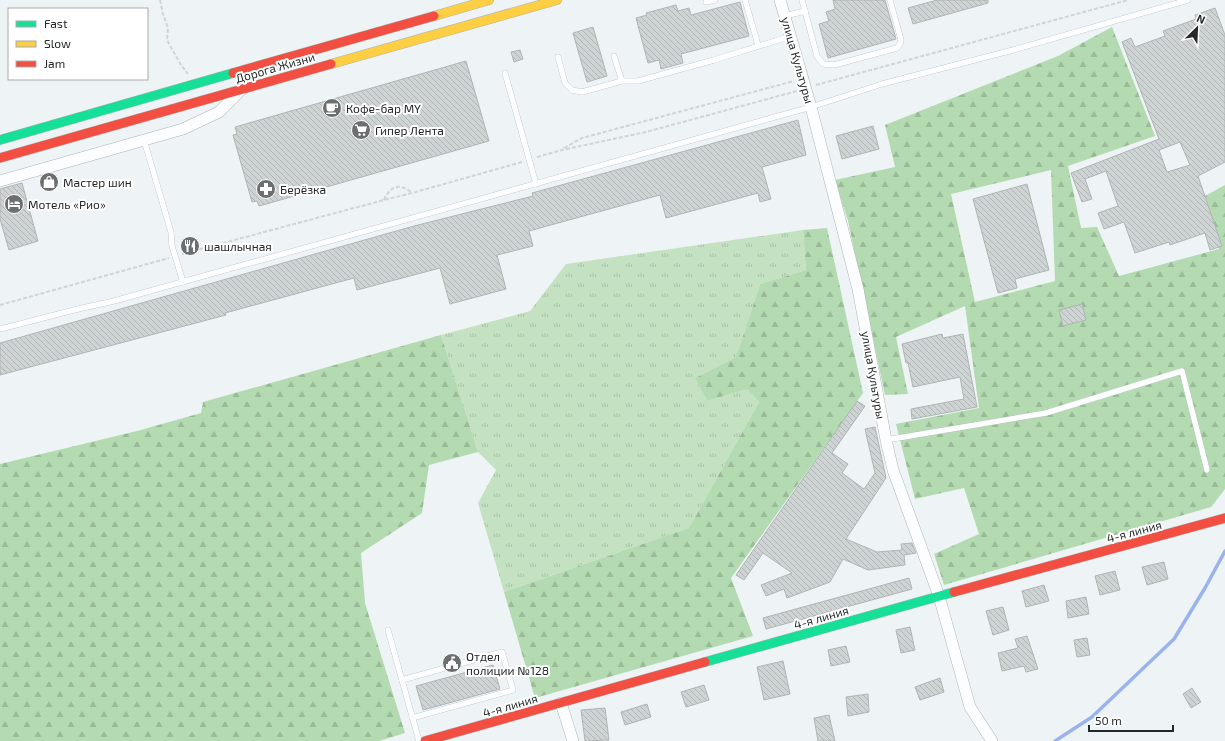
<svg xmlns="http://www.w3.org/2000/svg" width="1225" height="741" viewBox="0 0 1225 741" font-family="'Exo 2',sans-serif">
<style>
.grass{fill:url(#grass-tufts)}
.forest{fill:url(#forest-firs);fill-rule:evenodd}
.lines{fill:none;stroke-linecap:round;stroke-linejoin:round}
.stream{stroke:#9bb3ed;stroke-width:3.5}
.building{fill:url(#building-back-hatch);stroke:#b0b5b4;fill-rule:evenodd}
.lane-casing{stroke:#aeb3b4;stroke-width:6}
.street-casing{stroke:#aeb3b4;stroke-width:12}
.fast-casing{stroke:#aeb3b4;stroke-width:10}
.slow-casing{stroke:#aeb3b4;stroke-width:10}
.jam-casing{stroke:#aeb3b4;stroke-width:10}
.path{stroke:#d1d4d4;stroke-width:2;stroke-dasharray:4 2;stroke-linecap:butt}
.lane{stroke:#fcfdfe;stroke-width:5.5}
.street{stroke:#fcfdfe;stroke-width:11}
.fast{stroke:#16e098;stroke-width:9}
.slow{stroke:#ffcf43;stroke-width:9}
.jam{stroke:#f24e42;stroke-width:9}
.labels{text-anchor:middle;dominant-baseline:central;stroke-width:4;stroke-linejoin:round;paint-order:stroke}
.street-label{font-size:12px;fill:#242829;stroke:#fff}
.poi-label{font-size:12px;fill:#242829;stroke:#fff;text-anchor:start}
</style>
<defs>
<pattern id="grass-tufts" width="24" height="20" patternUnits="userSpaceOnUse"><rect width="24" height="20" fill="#c4e2c2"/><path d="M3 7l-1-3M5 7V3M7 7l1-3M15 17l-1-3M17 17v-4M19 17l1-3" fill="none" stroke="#a8c2a7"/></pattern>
<pattern id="forest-firs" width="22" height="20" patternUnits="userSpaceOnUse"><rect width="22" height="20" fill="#b3dab0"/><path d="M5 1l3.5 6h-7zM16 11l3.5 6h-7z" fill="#9abb97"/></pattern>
<pattern id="building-back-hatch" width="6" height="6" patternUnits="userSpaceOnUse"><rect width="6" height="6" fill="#ced3d3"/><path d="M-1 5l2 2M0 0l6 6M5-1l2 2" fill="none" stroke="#b1b5b5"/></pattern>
</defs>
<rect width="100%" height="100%" fill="#eef4f5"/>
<path class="grass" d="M803 230 806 270 760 284 736 357 695 378 707 401 747 389 759 402 689 528 504 592 478 503 496 470 478 452 441 335 530 311 566 264Z"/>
<g class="forest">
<path d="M1112 27 1155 136 1068 166 1081 228 1097 227 1119 276 1219 249 1205 196 1225 185V489L1211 507 944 585 934 554 979 534 964 488 915 499 896 424 979 408 965 306 896 337 908 394 885 395 848 221 835 180 895 167 885 125 1058 56ZM1051 170 1055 281 975 302 951 194Z"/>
<path d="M827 228 863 393 731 578 753 636 535 698 504 592 689 528 759 402 747 389 707 401 695 378 736 357 760 284 806 270 803 230Z"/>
<path d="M441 335 478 452 429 465 422 513 361 553 365 603 405 733 379 741H0V464L137 431 201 413 203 402Z"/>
</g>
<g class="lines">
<path class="stream" d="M1055 741 1092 717 1174 639 1205 588 1225 551"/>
</g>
<g class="building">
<path d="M833 0H885L896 39 828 58 819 24 829 21 826 12 835 9Z"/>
<path d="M937 0H988V3L913 24 908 8Z"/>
<path d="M740 2 749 36 681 54 683 63 661 69 659 60 648 63 636 18 647 15 646 13 676 5 678 11 689 8 691 15Z"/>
<path d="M1215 8 1225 35V162L1198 176 1222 246 1210 250 1205 233 1170 245 1169 242 1135 253 1124 222 1104 229 1098 213 1118 206 1106 171 1085 179 1092 199 1082 202 1071 173 1159 139 1122 42 1131 38 1135 47 1165 36 1163 31 1196 19 1195 15ZM1180 142 1190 165 1167 172 1159 150Z"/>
<path d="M593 27 607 76 587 82 573 33Z"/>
<path d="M520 50 523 59 514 62 511 52Z"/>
<path d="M466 61 489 141 259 206 257 201 252 202 233 135 237 134 235 127Z"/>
<path d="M798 120 806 155 762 167 771 199 760 202 758 193 666 218 660 195 529 231 533 246 497 255 506 289 450 304 440 268 357 290 354 278 225 313 226 315 0 375V343L414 226 533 196 532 193Z"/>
<path d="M873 126 879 149 842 159 836 136Z"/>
<path d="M22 183 38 241 9 250 0 219V189Z"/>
<path d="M1027 184 1049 270 1015 279 1017 288 998 293 973 199Z"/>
<path d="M1082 304 1086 320 1063 326 1059 310Z"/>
<path d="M942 334 943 338 963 334 977 407 912 419 911 409 964 399 960 377 913 387 908 363H906L902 344Z"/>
<path d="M857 401 865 406 832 453 848 464 842 473 864 489 875 473 865 429 875 427 886 478 846 539 877 552 902 550 901 544 912 543 916 553 904 555 905 565 868 570 843 559 830 582 787 598 784 589 766 596 761 585 792 573 763 553 744 580 736 575Z"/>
<path d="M1164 562 1168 579 1147 585 1142 567Z"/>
<path d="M1115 571 1120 590 1100 595 1095 576Z"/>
<path d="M909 578 912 589 766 629 763 618Z"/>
<path d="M1044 585 1049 601 1026 607 1022 591Z"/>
<path d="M1086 597 1089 614 1068 618 1066 601Z"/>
<path d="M1003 607 1009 630 993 635 986 611Z"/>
<path d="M910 627 915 650 901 653 896 630Z"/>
<path d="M1027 636 1038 669 1026 672 1024 666 1002 671 998 653 1018 648 1015 639Z"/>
<path d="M1087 638 1090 655 1077 657 1074 640Z"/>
<path d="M846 646 850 662 831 666 828 650Z"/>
<path d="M783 661 790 694 764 700 757 667Z"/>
<path d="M493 665 500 689 423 710 416 686Z"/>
<path d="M940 678 944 692 920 700 915 687Z"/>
<path d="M704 685 709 700 686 707 681 692Z"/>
<path d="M1192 688 1201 702 1191 708 1183 694Z"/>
<path d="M868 694 869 712 848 716 846 697Z"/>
<path d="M647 704 651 717 625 725 621 712Z"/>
<path d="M605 708 609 740 585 741 581 710Z"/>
<path d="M829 715 835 741H818L814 718Z"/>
</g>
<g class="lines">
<g class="lane-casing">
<g id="lane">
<path d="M745 0 758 45"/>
<path d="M802 0 817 56 823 64 834 65 897 48 900 44 901 40 890 0"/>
<path d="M706 2 715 0"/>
<path d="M785 16 805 11"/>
<path d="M614 56 622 81"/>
<path d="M558 57 565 83 572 90 582 92 622 81H638L714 60 791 36"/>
<path d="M505 73 536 184"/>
<path d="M144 140 171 232 172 246 183 282"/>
<path d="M0 329 78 309 114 301 811 107 882 84 1013 50 1188 0"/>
<path d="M886 440 1046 413 1182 371 1207 470"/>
<path d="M388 630 419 741"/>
<path d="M402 680 502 652 513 690 412 718"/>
</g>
</g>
<g class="street-casing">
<g id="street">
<path d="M780 0 811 107 858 289 886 440 893 470 939 596 970 707 992 741"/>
<path d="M0 181 183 129 219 112 241 90"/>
<path d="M561 703 573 741"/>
</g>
</g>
<g class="fast-casing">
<g id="fast">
<path d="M0 140 233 73"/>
<path d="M705 662 954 592"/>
</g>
</g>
<g class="slow-casing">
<g id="slow">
<path d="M434 16 489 0"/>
<path d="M331 64 557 0"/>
</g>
</g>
<g class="jam-casing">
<g id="jam">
<path d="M233 73 434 16"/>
<path d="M0 158 331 64"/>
<path d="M954 592 1225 518"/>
<path d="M425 741 705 662"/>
</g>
</g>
<g class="path">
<path d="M160 0 163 14 168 28 167 40 181 65 188 74"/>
<path d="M816 85 1128 0"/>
<path d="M564 148 582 138 794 81"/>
<path d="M537 157 562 150 646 132 797 91"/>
<path d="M384 200C391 185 400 183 412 193"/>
<path d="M182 254 384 200 412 193 522 162"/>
<path d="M0 305 169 258"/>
</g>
<use href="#lane" class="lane"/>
<use href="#street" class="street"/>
<use href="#fast" class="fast"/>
<use href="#slow" class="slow"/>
<use href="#jam" class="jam"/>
</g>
<defs>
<g id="cafe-disc" transform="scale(1)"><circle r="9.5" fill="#6b6f70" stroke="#fff"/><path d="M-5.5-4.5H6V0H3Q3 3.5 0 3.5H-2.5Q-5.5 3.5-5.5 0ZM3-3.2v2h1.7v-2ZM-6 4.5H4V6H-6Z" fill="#fff"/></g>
<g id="supermarket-disc" transform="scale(1)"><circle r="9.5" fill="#6b6f70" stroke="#fff"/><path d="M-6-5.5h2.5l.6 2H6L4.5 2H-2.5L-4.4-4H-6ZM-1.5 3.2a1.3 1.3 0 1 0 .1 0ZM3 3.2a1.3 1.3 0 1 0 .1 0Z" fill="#fff"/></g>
<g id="shop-disc" transform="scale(1)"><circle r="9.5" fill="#6b6f70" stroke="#fff"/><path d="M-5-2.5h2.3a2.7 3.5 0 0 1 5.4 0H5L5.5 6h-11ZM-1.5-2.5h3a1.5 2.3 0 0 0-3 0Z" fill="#fff"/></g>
<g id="pharmacy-disc" transform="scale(1)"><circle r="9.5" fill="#6b6f70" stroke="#fff"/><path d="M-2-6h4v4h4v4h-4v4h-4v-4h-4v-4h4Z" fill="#fff"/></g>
<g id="hotel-disc" transform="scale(1)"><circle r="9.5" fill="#6b6f70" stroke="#fff"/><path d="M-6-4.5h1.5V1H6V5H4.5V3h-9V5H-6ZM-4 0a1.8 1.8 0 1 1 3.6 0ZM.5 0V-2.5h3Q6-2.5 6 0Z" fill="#fff"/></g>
<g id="restaurant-disc" transform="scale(1)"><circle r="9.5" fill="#6b6f70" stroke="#fff"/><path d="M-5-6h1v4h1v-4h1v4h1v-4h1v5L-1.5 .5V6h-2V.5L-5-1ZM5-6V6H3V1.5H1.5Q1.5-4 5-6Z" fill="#fff"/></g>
<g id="civic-disc" transform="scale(1)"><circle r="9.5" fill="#6b6f70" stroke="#fff"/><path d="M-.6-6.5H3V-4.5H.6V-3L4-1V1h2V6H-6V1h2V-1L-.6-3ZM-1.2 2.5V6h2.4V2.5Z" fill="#fff"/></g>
</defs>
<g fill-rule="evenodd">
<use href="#cafe-disc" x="332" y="108"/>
<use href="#supermarket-disc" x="361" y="130"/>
<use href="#shop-disc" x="49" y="182"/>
<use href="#pharmacy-disc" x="266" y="189"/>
<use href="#hotel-disc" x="14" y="204"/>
<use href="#restaurant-disc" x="190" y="246"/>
<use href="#civic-disc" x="452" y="663"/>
</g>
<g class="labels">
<g class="street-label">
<text transform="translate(798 60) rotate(74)">улица Культуры</text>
<text transform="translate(275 67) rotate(-16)">Дорога Жизни</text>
<text transform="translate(874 375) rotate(80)">улица Культуры</text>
<text transform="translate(1134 531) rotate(-15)">4-я линия</text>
<text transform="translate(821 617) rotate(-16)">4-я линия</text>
<text transform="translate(510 705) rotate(-16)">4-я линия</text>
</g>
<g class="poi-label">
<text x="346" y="108">Кофе-бар MY</text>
<text x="375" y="130">Гипер Лента</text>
<text x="63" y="182">Мастер шин</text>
<text x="280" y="189">Берёзка</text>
<text x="28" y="204">Мотель «Рио»</text>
<text x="204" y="246">шашлычная</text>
<text x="466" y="656">Отдел<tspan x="466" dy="14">полиции №128</tspan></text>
</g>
</g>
<rect x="8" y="8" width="140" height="72" fill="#ffffff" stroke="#a7a9a9"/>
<rect x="16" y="21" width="20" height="6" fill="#16e098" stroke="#a7a9a9"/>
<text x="44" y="28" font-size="12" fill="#242829">Fast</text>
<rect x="16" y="41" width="20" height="6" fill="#ffcf43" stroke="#a7a9a9"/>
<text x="44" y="48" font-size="12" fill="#242829">Slow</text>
<rect x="16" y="61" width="20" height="6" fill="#f24e42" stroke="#a7a9a9"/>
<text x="44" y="68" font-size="12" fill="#242829">Jam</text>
<g transform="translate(1197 28) rotate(24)" stroke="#ffffff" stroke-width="3" paint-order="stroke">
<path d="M0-3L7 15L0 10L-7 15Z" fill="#242829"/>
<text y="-6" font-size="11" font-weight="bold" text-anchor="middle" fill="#242829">N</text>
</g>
<path d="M1089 725v6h84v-6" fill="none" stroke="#242829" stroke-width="2"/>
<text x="1095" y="725" font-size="12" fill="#242829" stroke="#ffffff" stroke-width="3" paint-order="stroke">50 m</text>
</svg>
